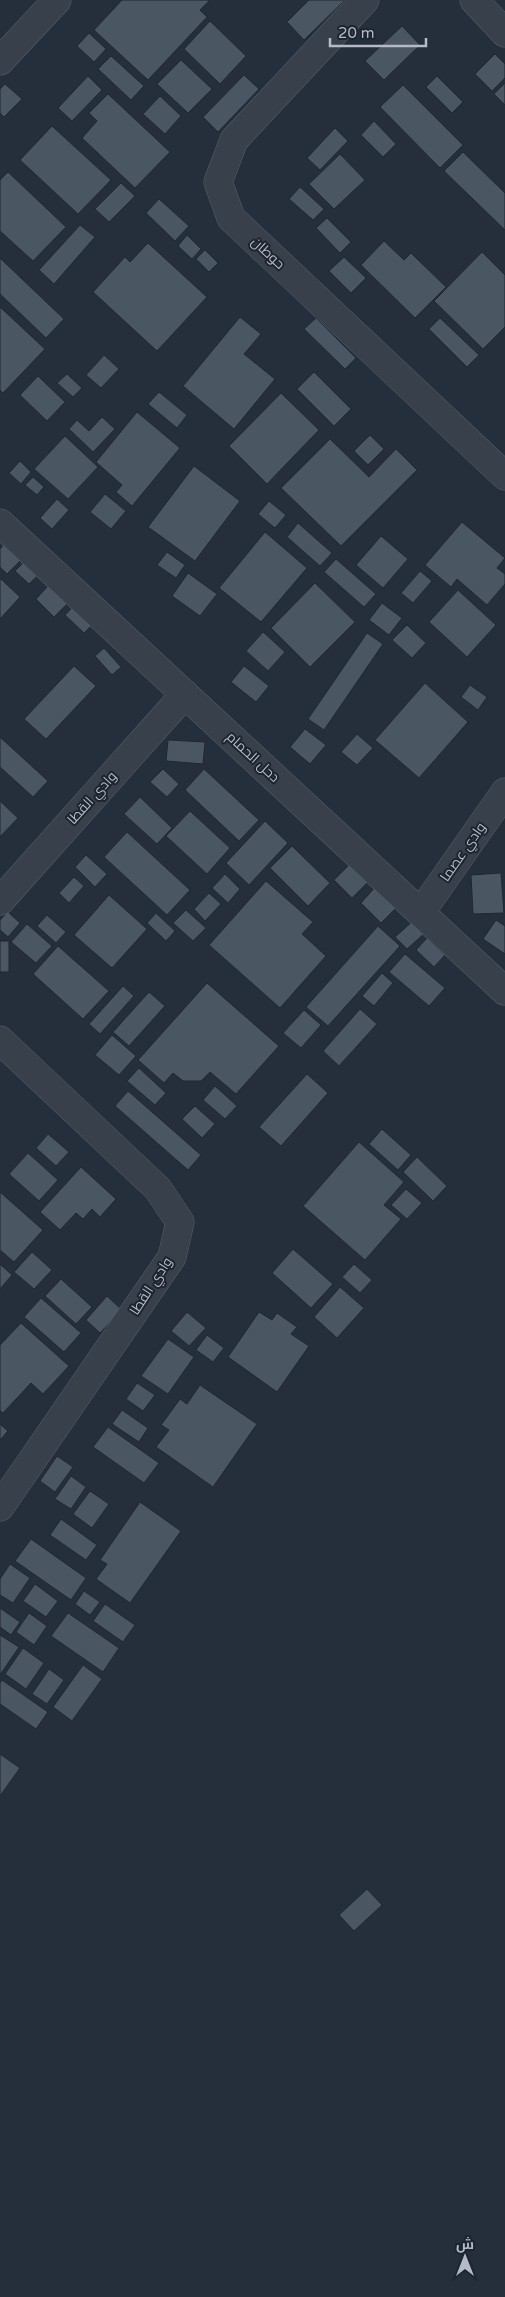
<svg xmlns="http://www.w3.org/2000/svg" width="505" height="2297" viewBox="0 0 505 2297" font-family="'Varela Round',Cairo,sans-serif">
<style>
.building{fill:#4b5663;stroke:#1f2732}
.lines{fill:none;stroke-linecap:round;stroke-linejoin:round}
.street-casing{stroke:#565e69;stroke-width:29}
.street{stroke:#38404b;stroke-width:28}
.labels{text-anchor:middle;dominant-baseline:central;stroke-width:4;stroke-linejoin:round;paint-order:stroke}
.street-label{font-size:14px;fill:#b4bbc6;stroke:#1d2530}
</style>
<rect width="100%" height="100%" fill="#252f3b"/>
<g class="building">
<path d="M122 0H207L209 1 200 10 207 17 148 80 94 30Z"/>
<path d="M309 0H345L304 40 287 22Z"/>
<path d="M210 21 246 56 220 84 184 49Z"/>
<path d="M402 26 420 45 384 80 365 61Z"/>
<path d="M89 33 106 49 94 62 77 46Z"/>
<path d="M495 54 505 64V78L492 91 475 74Z"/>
<path d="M111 56 144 86 131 100 98 69Z"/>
<path d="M181 60 212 89 188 113 157 84Z"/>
<path d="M244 75 259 89 218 132 203 117Z"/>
<path d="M88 76 102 90 72 121 58 108Z"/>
<path d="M437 76 463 102 452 113 426 87Z"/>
<path d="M505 83V105L494 94Z"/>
<path d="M5 84 22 99 4 117 0 113V89Z"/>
<path d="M403 85 463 145 440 168 380 107Z"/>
<path d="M108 94 170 152 135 188 82 138 97 121 89 113Z"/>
<path d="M160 96 181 116 165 134 143 114Z"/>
<path d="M374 121 396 144 383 157 361 135Z"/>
<path d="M52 126 111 180 78 214 20 160Z"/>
<path d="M335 128 348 141 320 170 307 158Z"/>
<path d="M463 152 505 193V230L444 171Z"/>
<path d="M340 154 365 180 334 209 309 184Z"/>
<path d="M8 172 66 227 33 261 0 231V180Z"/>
<path d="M121 183 135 196 109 222 95 209Z"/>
<path d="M300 187 324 209 313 220 289 199Z"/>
<path d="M159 199 189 226 175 241 146 213Z"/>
<path d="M327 218 351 242 340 253 316 228Z"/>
<path d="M80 225 95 237 54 284 39 270Z"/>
<path d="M187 235 201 249 192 259 178 246Z"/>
<path d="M384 241 404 260 411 253 446 287 415 318 361 265Z"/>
<path d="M148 243 207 297 157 351 93 292 125 257 130 262Z"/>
<path d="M205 250 218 263 209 272 196 259Z"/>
<path d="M482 252 505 275V327L483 349 434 301Z"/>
<path d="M344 257 366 278 351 293 329 271Z"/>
<path d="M0 258 64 319 46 338 0 294Z"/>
<path d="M0 307 45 349 3 393 0 390Z"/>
<path d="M240 317 261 334 244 354 275 379 234 429 183 386Z"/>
<path d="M316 318 356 358 345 369 304 329Z"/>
<path d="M440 318 479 355 467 367 429 329Z"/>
<path d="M104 355 119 369 101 388 86 375Z"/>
<path d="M314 372 351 409 334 426 297 389Z"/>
<path d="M67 374 82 388 73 397 57 383Z"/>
<path d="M38 376 65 402 47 421 20 395Z"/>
<path d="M159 392 187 415 177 428 148 404Z"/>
<path d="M281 393 319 430 267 484 229 446Z"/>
<path d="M137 412 180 448 132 506 116 492 122 485 96 462Z"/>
<path d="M102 417 115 429 93 452 69 429 77 420 89 431Z"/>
<path d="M370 435 384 449 368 465 354 451Z"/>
<path d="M65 436 98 467 68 499 34 469Z"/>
<path d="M330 439 369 477 396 449 417 470 341 546 281 488Z"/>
<path d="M20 461 31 472 21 484 9 473Z"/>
<path d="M194 466 240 501 195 561 148 527Z"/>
<path d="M33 477 44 487 37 495 25 485Z"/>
<path d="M105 494 126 511 111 529 90 512Z"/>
<path d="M57 499 69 510 52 529 40 518Z"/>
<path d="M269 501 286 515 275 528 258 514Z"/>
<path d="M462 522 505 558 497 568 505 574V584L487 605 457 579 451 587 425 565Z"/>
<path d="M298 523 332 553 320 566 287 537Z"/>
<path d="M265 532 307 568 261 622 219 588Z"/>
<path d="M381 536 408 559 383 588 356 565Z"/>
<path d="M4 544 21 560 7 574 0 567V549Z"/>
<path d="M167 552 185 565 176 578 157 565Z"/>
<path d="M336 559 376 594 364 607 324 572Z"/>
<path d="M23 563 37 576 29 584 15 571Z"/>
<path d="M420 571 432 581 413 603 401 593Z"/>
<path d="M188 573 217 594 200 616 172 596Z"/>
<path d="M1 579 20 597 0 619V580Z"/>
<path d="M315 583 355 622 310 667 271 628Z"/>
<path d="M48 586 67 604 54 617 36 599Z"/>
<path d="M458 590 496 625 467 657 429 622Z"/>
<path d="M382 603 402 618 389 635 369 620Z"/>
<path d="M73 607 92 625 84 633 65 615Z"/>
<path d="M407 625 426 643 412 658 392 640Z"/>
<path d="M263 632 285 652 268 671 246 651Z"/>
<path d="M367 633 383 644 324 730 308 719Z"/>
<path d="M104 648 121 667 112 675 95 656Z"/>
<path d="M74 666 96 686 46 739 24 719Z"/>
<path d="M244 666 269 686 256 702 231 682Z"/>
<path d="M425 683 468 722 419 778 375 740Z"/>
<path d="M470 685 487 697 478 710 461 697Z"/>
<path d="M305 729 326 745 310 764 290 747Z"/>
<path d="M357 734 373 748 357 765 341 752Z"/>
<path d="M0 737 48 781 33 797 0 767Z"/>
<path d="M168 740 205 742 203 764 166 761Z"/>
<path d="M163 769 179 784 167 797 150 782Z"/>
<path d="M204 769 259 820 239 841 185 790Z"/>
<path d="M140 797 172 828 157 844 124 814Z"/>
<path d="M0 801 18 818 0 837Z"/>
<path d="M190 811 230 848 207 874 166 836Z"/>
<path d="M265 821 288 843 249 885 226 863Z"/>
<path d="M127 832 190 890 167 915 104 857Z"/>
<path d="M292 846 330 883 308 906 270 868Z"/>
<path d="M86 855 107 874 95 887 75 867Z"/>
<path d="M350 864 368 882 352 898 334 880Z"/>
<path d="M501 873 504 913 473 914 471 875Z"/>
<path d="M225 874 240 889 228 903 212 888Z"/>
<path d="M74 877 84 886 69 903 59 893Z"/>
<path d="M266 881 313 922 302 934 326 956 280 1008 209 945Z"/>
<path d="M377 885 398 906 381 923 361 903Z"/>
<path d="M209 893 221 904 205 921 194 909Z"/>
<path d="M109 895 147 929 112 968 74 935Z"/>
<path d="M186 910 206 928 193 941 173 923Z"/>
<path d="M8 912 20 923 8 937 0 930V920Z"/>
<path d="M156 913 175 931 166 941 147 923Z"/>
<path d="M47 915 66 932 56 943 37 926Z"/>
<path d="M414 920 425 933 407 949 395 937Z"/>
<path d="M496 920 505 926V954L483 939Z"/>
<path d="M27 924 52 946 36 963 11 942Z"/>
<path d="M378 926 400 946 328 1026 306 1007Z"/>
<path d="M427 938 445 955 434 967 416 950Z"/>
<rect x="0" y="941" width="9" height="31"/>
<path d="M58 946 109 991 83 1019 33 974Z"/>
<path d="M405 954 445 988 429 1006 389 972Z"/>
<path d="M382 973 393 983 374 1006 362 996Z"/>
<path d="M207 983 279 1046 236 1094 210 1072 201 1081H183L173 1073 164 1083 138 1060Z"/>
<path d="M123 986 134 996 100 1034 89 1024Z"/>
<path d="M149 992 165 1006 129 1046 113 1032Z"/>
<path d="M360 1009 377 1024 339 1066 323 1051Z"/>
<path d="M304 1010 321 1025 301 1048 283 1033Z"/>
<path d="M112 1035 136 1056 119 1075 95 1055Z"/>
<path d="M139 1068 166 1093 155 1105 127 1081Z"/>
<path d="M307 1074 328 1093 281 1146 259 1127Z"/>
<path d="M215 1086 237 1106 225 1119 203 1100Z"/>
<path d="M128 1091 201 1155 188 1170 115 1106Z"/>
<path d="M195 1106 215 1124 202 1138 182 1119Z"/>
<path d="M382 1129 411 1155 398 1170 369 1144Z"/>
<path d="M48 1134 69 1152 56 1166 36 1148Z"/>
<path d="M359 1142 404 1182 384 1205 401 1219 365 1260 303 1206Z"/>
<path d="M28 1153 58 1180 39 1201 9 1174Z"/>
<path d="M417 1157 447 1186 433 1201 403 1172Z"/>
<path d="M81 1167 116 1199 100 1217 92 1209 83 1219 76 1213 60 1230 40 1212Z"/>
<path d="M406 1189 422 1203 407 1219 391 1205Z"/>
<path d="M0 1192 43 1230 14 1262 0 1250Z"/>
<path d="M293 1249 333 1284 311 1308 272 1273Z"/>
<path d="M32 1252 52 1270 34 1289 14 1272Z"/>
<path d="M0 1264 12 1275 0 1289Z"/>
<path d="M354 1264 372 1280 360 1293 342 1277Z"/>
<path d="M61 1279 92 1307 76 1324 45 1296Z"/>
<path d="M340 1287 364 1308 337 1338 314 1317Z"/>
<path d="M107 1296 122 1310 100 1333 86 1320Z"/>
<path d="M41 1298 81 1333 64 1352 24 1317Z"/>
<path d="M187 1312 206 1328 189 1346 171 1331Z"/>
<path d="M259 1312 272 1320 277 1313 297 1327 291 1334 309 1346 277 1392 228 1357Z"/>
<path d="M21 1323 69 1366 43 1394 31 1383 3 1413 0 1411V1345Z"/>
<path d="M207 1335 224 1348 213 1362 196 1350Z"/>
<path d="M168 1339 194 1357 168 1394 141 1376Z"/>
<path d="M137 1383 155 1395 143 1411 126 1399Z"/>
<path d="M200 1385 257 1424 213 1487 156 1447 169 1430 161 1425 180 1399 187 1404Z"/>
<path d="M122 1410 148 1428 139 1442 112 1424Z"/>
<path d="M0 1424 8 1431 0 1440Z"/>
<path d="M108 1427 159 1463 144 1483 93 1447Z"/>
<path d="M57 1456 73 1467 55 1492 40 1481Z"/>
<path d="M71 1476 86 1487 71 1509 55 1499Z"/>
<path d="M90 1491 109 1504 92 1528 73 1514Z"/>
<path d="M140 1502 181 1531 130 1603 96 1579 107 1564 100 1560Z"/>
<path d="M61 1519 97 1545 86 1560 50 1535Z"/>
<path d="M31 1539 86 1578 71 1600 15 1561Z"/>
<path d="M10 1564 30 1578 13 1603 0 1595V1579Z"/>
<path d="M35 1584 58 1601 46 1617 23 1601Z"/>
<path d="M84 1591 100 1602 90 1615 75 1604Z"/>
<path d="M105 1604 135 1625 123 1642 93 1621Z"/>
<path d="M0 1608 20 1622 11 1635 0 1627Z"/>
<path d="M29 1613 47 1626 34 1645 16 1632Z"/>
<path d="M68 1613 119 1648 103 1672 51 1636Z"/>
<path d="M0 1635 19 1647 0 1675Z"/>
<path d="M23 1648 44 1663 26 1689 5 1674Z"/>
<path d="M83 1665 102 1679 72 1721 53 1707Z"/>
<path d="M49 1669 64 1680 47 1704 32 1694Z"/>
<path d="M2 1680 48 1712 36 1729 0 1704V1683Z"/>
<path d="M0 1754 20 1768 0 1796Z"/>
<path d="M367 1889 382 1905 354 1931 339 1915Z"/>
</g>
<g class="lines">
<g class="street-casing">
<g id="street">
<path d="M365 0 234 140 218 182 231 218 505 476"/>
<path d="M474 0 505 33"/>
<path d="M0 61 57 0"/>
<path d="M0 523 505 991"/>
<path d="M0 901 185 694"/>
<path d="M421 912 505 792"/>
<path d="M0 1040 158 1189 180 1222 172 1257 0 1507"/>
</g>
</g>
<use href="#street" class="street"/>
</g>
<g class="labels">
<g class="street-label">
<text transform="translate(268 253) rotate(43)">حوطان</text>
<text transform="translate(253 757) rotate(43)">دحل الحمام</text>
<text transform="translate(92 798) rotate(-48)">وادي القطا</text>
<text transform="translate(463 852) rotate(-55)">وادي عصما</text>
<text transform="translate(151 1286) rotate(-57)">وادي القطا</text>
</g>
</g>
<g transform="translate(465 2257)" stroke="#1d2530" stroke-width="4" paint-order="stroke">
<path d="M0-4L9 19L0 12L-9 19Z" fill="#b4bbc6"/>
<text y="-8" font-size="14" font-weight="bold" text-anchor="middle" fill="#b4bbc6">ش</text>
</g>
<path d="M330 38v8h96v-8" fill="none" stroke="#b4bbc6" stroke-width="2.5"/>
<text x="338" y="38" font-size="15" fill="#b4bbc6" stroke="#1d2530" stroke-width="4" paint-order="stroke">20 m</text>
</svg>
